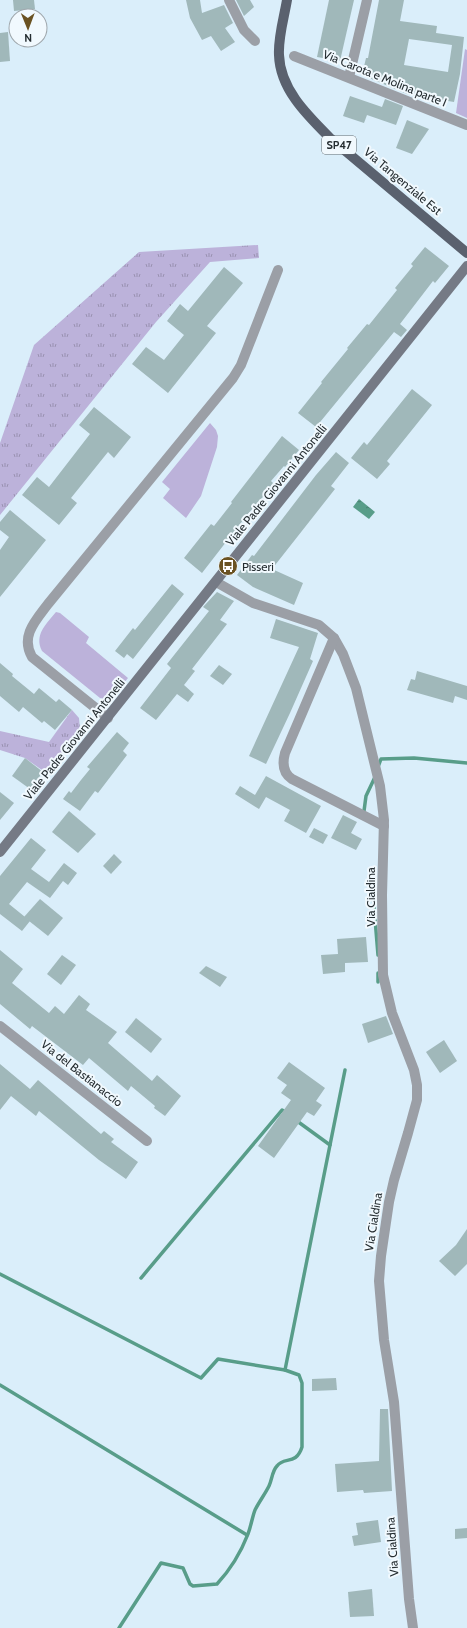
<svg xmlns="http://www.w3.org/2000/svg" width="467" height="1628" viewBox="0 0 467 1628" font-family="Cabin,sans-serif">
<style>
.grass{fill:#bcb2da}
.park{fill:url(#park-tufts)}
.water{fill:url(#water-ripples)}
.lines{fill:none;stroke-linecap:round;stroke-linejoin:round}
.stream{stroke:#589d89;stroke-width:3.5}
.building{fill:#a0b8ba;fill-rule:evenodd}
.minor{stroke:#9b9fa6;stroke-width:10}
.secondary{stroke:#757a85;stroke-width:10}
.primary{stroke:#5a616e;stroke-width:10}
.labels{text-anchor:middle;dominant-baseline:central;stroke-width:4;stroke-linejoin:round;paint-order:stroke}
.shield{fill:#f1f9fe;stroke:#626a6e;stroke-width:1}
.shield-label{font-size:11px;font-weight:bold;fill:#252d31}
.street-label{font-size:12px;fill:#252d31;stroke:#f1f9fe}
.poi-label{font-size:12px;fill:#252d31;stroke:#f1f9fe;text-anchor:start}
</style>
<defs>
<pattern id="park-tufts" width="24" height="20" patternUnits="userSpaceOnUse"><rect width="24" height="20" fill="#bcb2da"/><path d="M3 7l-1-3M5 7V3M7 7l1-3M15 17l-1-3M17 17v-4M19 17l1-3" fill="none" stroke="#9991b1"/></pattern>
<pattern id="water-ripples" width="26" height="14" patternUnits="userSpaceOnUse"><rect width="26" height="14" fill="#589d89"/><path d="M2 4q2-2 4 0t4 0M15 11q2-2 4 0t4 0" fill="none" stroke="#498071"/></pattern>
</defs>
<rect width="100%" height="100%" fill="#daeefa"/>
<g class="grass">
<path d="M465 49 467 50V118L456 113Z"/>
<path d="M210 423 216 430 218 436 217 447 201 496 186 518 163 498 170 489 162 482Z"/>
<path d="M56 612 60 613 89 637 86 643 128 678C121 686 112 701 100 698L42 651C34 635 46 624 56 612Z"/>
</g>
<g class="park">
<path d="M258 245 259 258 210 262 156 322 0 515V443L34 345 139 252Z"/>
<path d="M72 710 79 718 80 729 49 775 25 758 0 750V731L49 742Z"/>
</g>
<path class="water" d="M359 499 375 512 369 519 353 507Z"/>
<g class="lines">
<g class="stream">
<path d="M378 767 381 759 414 758 467 763"/>
<path d="M364 811 366 796 375 777"/>
<path d="M371 870 378 955"/>
<path d="M378 982V973"/>
<path d="M297 1121 330 1145"/>
<path d="M0 1274 201 1378 218 1359 285 1370 299 1375 302 1383V1447C296 1466 284 1456 277 1466 272 1471 272 1480 269 1486 265 1494 259 1502 255 1510 252 1518 251 1526 248 1534 241 1552 230 1570 217 1584L193 1586 190 1584 183 1568 161 1563 119 1628"/>
<path d="M141 1278 282 1110 287 1113"/>
<path d="M285 1370 345 1070"/>
<path d="M0 1385 247 1535"/>
</g>
</g>
<g class="building">
<path d="M13 0H34L35 9 14 11Z"/>
<path d="M186 0H200L202 13 224 5 233 23 225 28 235 42 221 51 211 36 202 40 190 18Z"/>
<path d="M236 0H250L254 7 244 16Z"/>
<path d="M329 0H354L340 61 317 57Z"/>
<path d="M379 0H404L400 21 437 26 436 33 464 37 460 74 454 102 407 94 362 75 366 58H368ZM409 39 452 45 448 72 404 65Z"/>
<path d="M8 32 10 61 0 62V33Z"/>
<path d="M350 96 382 107 385 99 403 106 396 125 367 115 364 123 343 116Z"/>
<path d="M407 120 429 129 412 154 396 148Z"/>
<path d="M425 247 449 266 435 283 433 281 400 324 407 330 401 337 394 332 316 427 298 413 322 383 321 382 348 349 347 348 367 324 369 325 397 290 395 288 413 266 411 264Z"/>
<path d="M224 267 243 283 207 326 216 333 168 393 132 364 146 347 164 360 184 335 167 321 180 304 188 311Z"/>
<path d="M412 389 432 405 387 461 390 464 377 479 351 458 364 442 367 445Z"/>
<path d="M94 407 131 437 114 458 108 452 71 498 77 503 59 525 22 495 37 477 49 487 90 434 79 425Z"/>
<path d="M282 436 299 450 285 467 284 466 271 481 273 483 262 498 247 515 202 573 184 558 211 524 214 526 232 503 231 502Z"/>
<path d="M336 452 349 463 331 486 335 489 272 569 303 583 294 605 253 587 237 575 252 555 254 556 316 475Z"/>
<path d="M10 510 46 540 0 597V550L9 537 0 530V522Z"/>
<path d="M172 584 184 594 133 659 127 654 124 658 115 651 133 628 135 630Z"/>
<path d="M217 592 234 601 220 620 227 624 192 669 195 671 184 685 194 694 188 702 177 694 156 720 140 708 171 668 167 664 209 611 203 607Z"/>
<path d="M276 619 318 633 310 659 313 661 290 713 266 764 249 756 299 647 270 638Z"/>
<path d="M0 663 13 674 12 676 34 694 39 688 56 702 59 699 72 710 55 730 44 721 42 723 23 707 19 712 0 696Z"/>
<path d="M219 665 232 674 223 685 210 676Z"/>
<path d="M417 671 467 686V700L455 696 453 703 407 690 411 679 415 680Z"/>
<path d="M117 732 129 743 123 751 127 755 98 793 95 791 80 811 63 799 69 791 71 793 81 780 90 769 87 767Z"/>
<path d="M25 758 43 772 30 789 12 776Z"/>
<path d="M266 776 321 806 306 833 284 821 290 810 266 797 259 809 235 794 240 786 255 795Z"/>
<path d="M0 792 14 803 0 820Z"/>
<path d="M69 811 96 834 78 853 52 832Z"/>
<path d="M343 815 357 822 351 833 362 839 356 850 331 838Z"/>
<path d="M314 828 328 835 323 844 309 837Z"/>
<path d="M31 838 46 850 31 869 49 882 64 863 77 873 68 885 63 881 50 898 27 882 9 904 30 921 22 931 0 914V876Z"/>
<path d="M114 854 122 862 111 874 103 866Z"/>
<path d="M40 899 63 918 48 936 24 917Z"/>
<path d="M366 937 368 962 345 963V972L323 974 321 955 338 954 337 939Z"/>
<path d="M0 950 23 969 12 983 49 1013 55 1006 64 1014 79 995 90 1004 86 1010 117 1032 108 1043 152 1081 157 1075 181 1096 165 1116 154 1108 155 1106 131 1086 128 1091 89 1058 83 1065 32 1026 30 1029 0 1004Z"/>
<path d="M62 955 76 965 61 985 47 974Z"/>
<path d="M206 966 227 977 220 987 199 973Z"/>
<path d="M386 1016 393 1034 368 1043 362 1024Z"/>
<path d="M136 1018 162 1039 151 1053 125 1032Z"/>
<path d="M444 1040 457 1061 440 1073 426 1052Z"/>
<path d="M289 1062 325 1088 316 1101 322 1105 314 1116 307 1112 274 1158 258 1146 291 1100 281 1093 287 1085 277 1078Z"/>
<path d="M0 1064 30 1089 38 1080 101 1134 104 1131 114 1139 111 1142 138 1162 126 1179 99 1160 39 1111 36 1116 11 1096 0 1110Z"/>
<path d="M467 1229V1264L455 1276 439 1261 456 1245Z"/>
<path d="M336 1378 337 1390 312 1391V1379Z"/>
<path d="M380 1409H388L392 1491 364 1493 363 1490 337 1492 335 1464 379 1461Z"/>
<path d="M378 1520 381 1542 354 1546 352 1536 358 1535 356 1523Z"/>
<path d="M467 1528V1538L455 1539V1529Z"/>
<path d="M372 1589 374 1616 350 1617 348 1592Z"/>
</g>
<g class="lines">
<g class="minor">
<path d="M229 0 244 30 255 41"/>
<path d="M294 56 467 125"/>
<path d="M349 77 367 0"/>
<path d="M216 582 253 603 319 625 334 638 343 654 356 688 380 786 384 820 382 895 383 975 392 1013 414 1070 417 1085V1100L408 1133 394 1180 389 1202 381 1256 379 1281 384 1340 394 1402 409 1599 413 1628"/>
<path d="M334 638 285 753C282 764 283 773 292 779L384 826"/>
<path d="M108 718 32 657C20 636 36 620 48 604L233 378 241 365 278 270"/>
<path d="M0 1026 147 1141"/>
</g>
<path class="secondary" d="M0 852 467 266"/>
<path class="primary" d="M287 0C284 18 278 37 279 55 280 89 307 115 330 138L467 253"/>
</g>
<defs>
<g id="bus-disc" transform="scale(1)"><circle r="9.5" fill="#6a5222" stroke="#f1f9fe"/><path d="M-5-6H5V4H4V6H2V4H-2V6H-4V4H-5ZM-3.5-4V0h7V-4ZM-3.5 1.2v1.5H-2V1.2ZM2 1.2v1.5H3.5V1.2Z" fill="#fff"/></g>
</defs>
<g fill-rule="evenodd">
<use href="#bus-disc" x="228" y="566"/>
</g>
<g class="labels">
<rect class="shield" x="322" y="136" width="34" height="18" rx="3"/>
<g class="shield-label">
<text x="339" y="145">SP47</text>
</g>
<g class="street-label">
<text transform="translate(385 78) rotate(22)">Via Carota e Molina parte I</text>
<text transform="translate(403 181) rotate(40)">Via Tangenziale Est</text>
<text transform="translate(276 485) rotate(-51)">Viale Padre Giovanni Antonelli</text>
<text transform="translate(74 739) rotate(-51)">Viale Padre Giovanni Antonelli</text>
<text transform="translate(370 897) rotate(-90)">Via Cialdina</text>
<text transform="translate(82 1073) rotate(38)">Via del Bastianaccio</text>
<text transform="translate(373 1222) rotate(-81)">Via Cialdina</text>
<text transform="translate(392 1547) rotate(-94)">Via Cialdina</text>
</g>
<g class="poi-label">
<text x="242" y="566">Pisseri</text>
</g>
</g>
<g transform="translate(28 28) rotate(179)"><circle r="19" fill="#f1f9fe" stroke="#9fa7ac"/>
<path d="M0-3L7 15L0 10L-7 15Z" fill="#6a5222"/>
<text y="-6" font-size="11" font-weight="bold" text-anchor="middle" fill="#252d31">N</text>
</g>
</svg>
